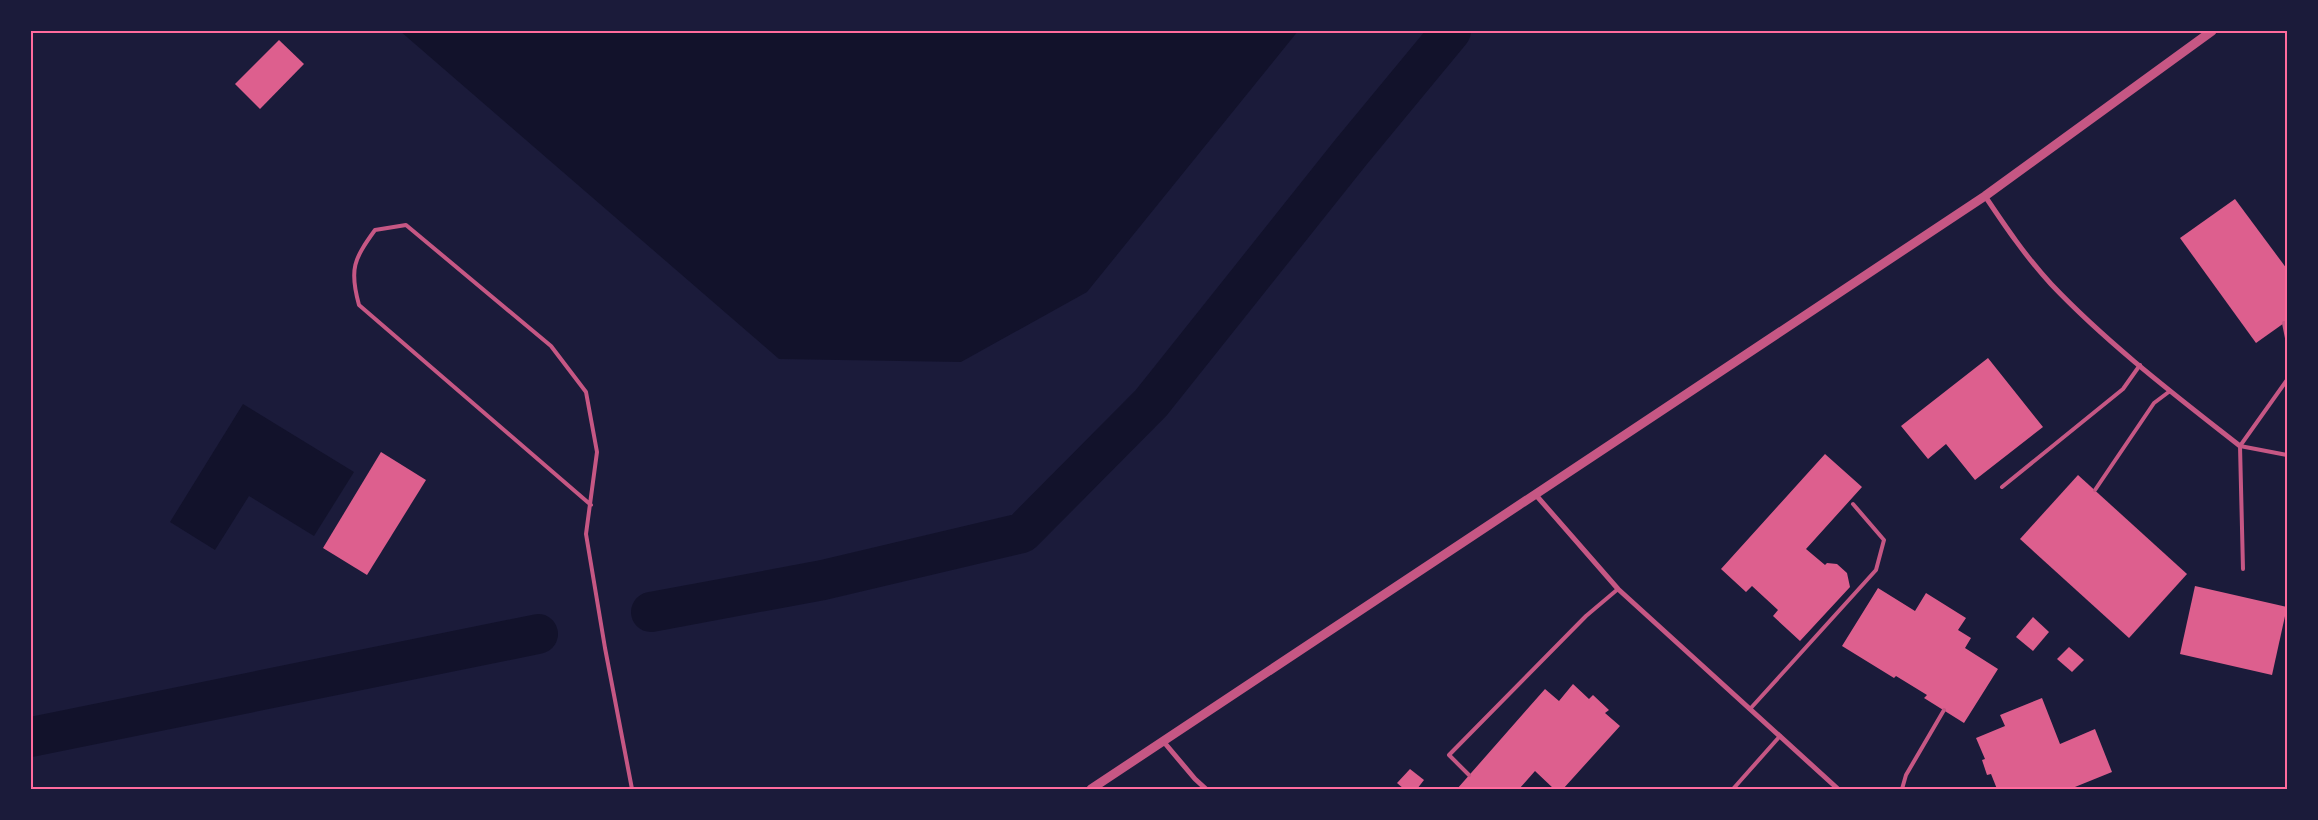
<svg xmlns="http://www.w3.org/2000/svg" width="2318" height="820" viewBox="0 0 2318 820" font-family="'PT Serif',serif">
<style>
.water{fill:#12122b}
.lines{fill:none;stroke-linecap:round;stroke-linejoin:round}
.canal{stroke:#12122b;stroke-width:40}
.building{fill:#dd5f8e}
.service{stroke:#c65784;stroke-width:4}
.minor{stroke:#c65784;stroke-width:5}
.tertiary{stroke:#c65784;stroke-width:9}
.neatline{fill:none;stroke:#ff6b9d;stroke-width:2}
</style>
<rect width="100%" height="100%" fill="#1b1b3a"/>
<g class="water">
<path d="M400 31H1298L1087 292 961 362 779 359Z"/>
<path d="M243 404 354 472 314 536 249 496 215 550 170 522Z"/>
</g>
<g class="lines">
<g class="canal">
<path d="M651 612 823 580 1022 533 1151 403 1351 152 1451 31"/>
<path d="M31 737 538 634"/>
</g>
</g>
<g class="building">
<path d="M279 40 304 64 260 109 235 84Z"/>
<path d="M2235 199 2287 269V321L2256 343 2180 238Z"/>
<path d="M1988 358 2043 427 1975 480 1946 444 1928 459 1901 426Z"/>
<path d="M381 452 426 480 367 575 323 548Z"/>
<path d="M1825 454 1862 487 1806 549 1825 565 1827 563 1837 564 1847 573 1850 587 1800 641 1773 616 1778 610 1752 586 1746 592 1721 569Z"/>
<path d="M2078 475 2187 574 2129 638 2020 539Z"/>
<path d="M2195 586 2287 607 2272 675 2180 654Z"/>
<path d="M1878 588 1915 611 1926 593 1966 618 1958 630 1971 638 1965 648 1998 669 1964 723 1924 698 1927 695 1896 676 1894 678 1842 646Z"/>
<path d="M2033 617 2049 632 2033 651 2016 637Z"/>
<path d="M2069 647 2084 660 2072 672 2057 659Z"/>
<path d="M1573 684 1589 699 1593 695 1609 710 1605 713 1620 726 1563 789H1554L1535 771 1519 789H1457L1545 689 1559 701Z"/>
<path d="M2042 698 2060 744 2095 729 2112 772 2070 789H1997L1991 774 1987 775 1982 760 1985 759 1976 738 2005 726 2000 715Z"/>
<path d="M1410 769 1424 780 1417 789H1404L1397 783Z"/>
</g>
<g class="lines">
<g class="service">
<path d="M2284 323 2287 338"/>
<path d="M2240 446 2287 455"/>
<path d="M2002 487 2123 389 2140 365"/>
<path d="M2095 490 2154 403 2170 391"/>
<path d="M591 505 359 305C349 269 354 259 375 230L406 225 551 346 586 392 597 452 586 534 605 648 632 789"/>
<path d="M2243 569 2240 446 2287 380"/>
<path d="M1750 709 1876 570 1884 540 1853 504"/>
<path d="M1469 775 1449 755 1586 616 1618 589"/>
<path d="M1733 789 1780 736"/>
<path d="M1902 789 1906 775 1944 710"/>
</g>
<g class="minor">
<path d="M1985 196C2005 226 2026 257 2051 284 2108 344 2175 395 2240 446"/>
<path d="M1535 494 1618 589 1838 789"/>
<path d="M1163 741 1195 779 1206 789"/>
</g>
<path class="tertiary" d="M1091 789 1985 196 2212 31"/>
</g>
<rect width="2318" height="820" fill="none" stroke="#1b1b3a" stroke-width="65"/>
<rect x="32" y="32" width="2254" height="756" class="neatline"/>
</svg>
